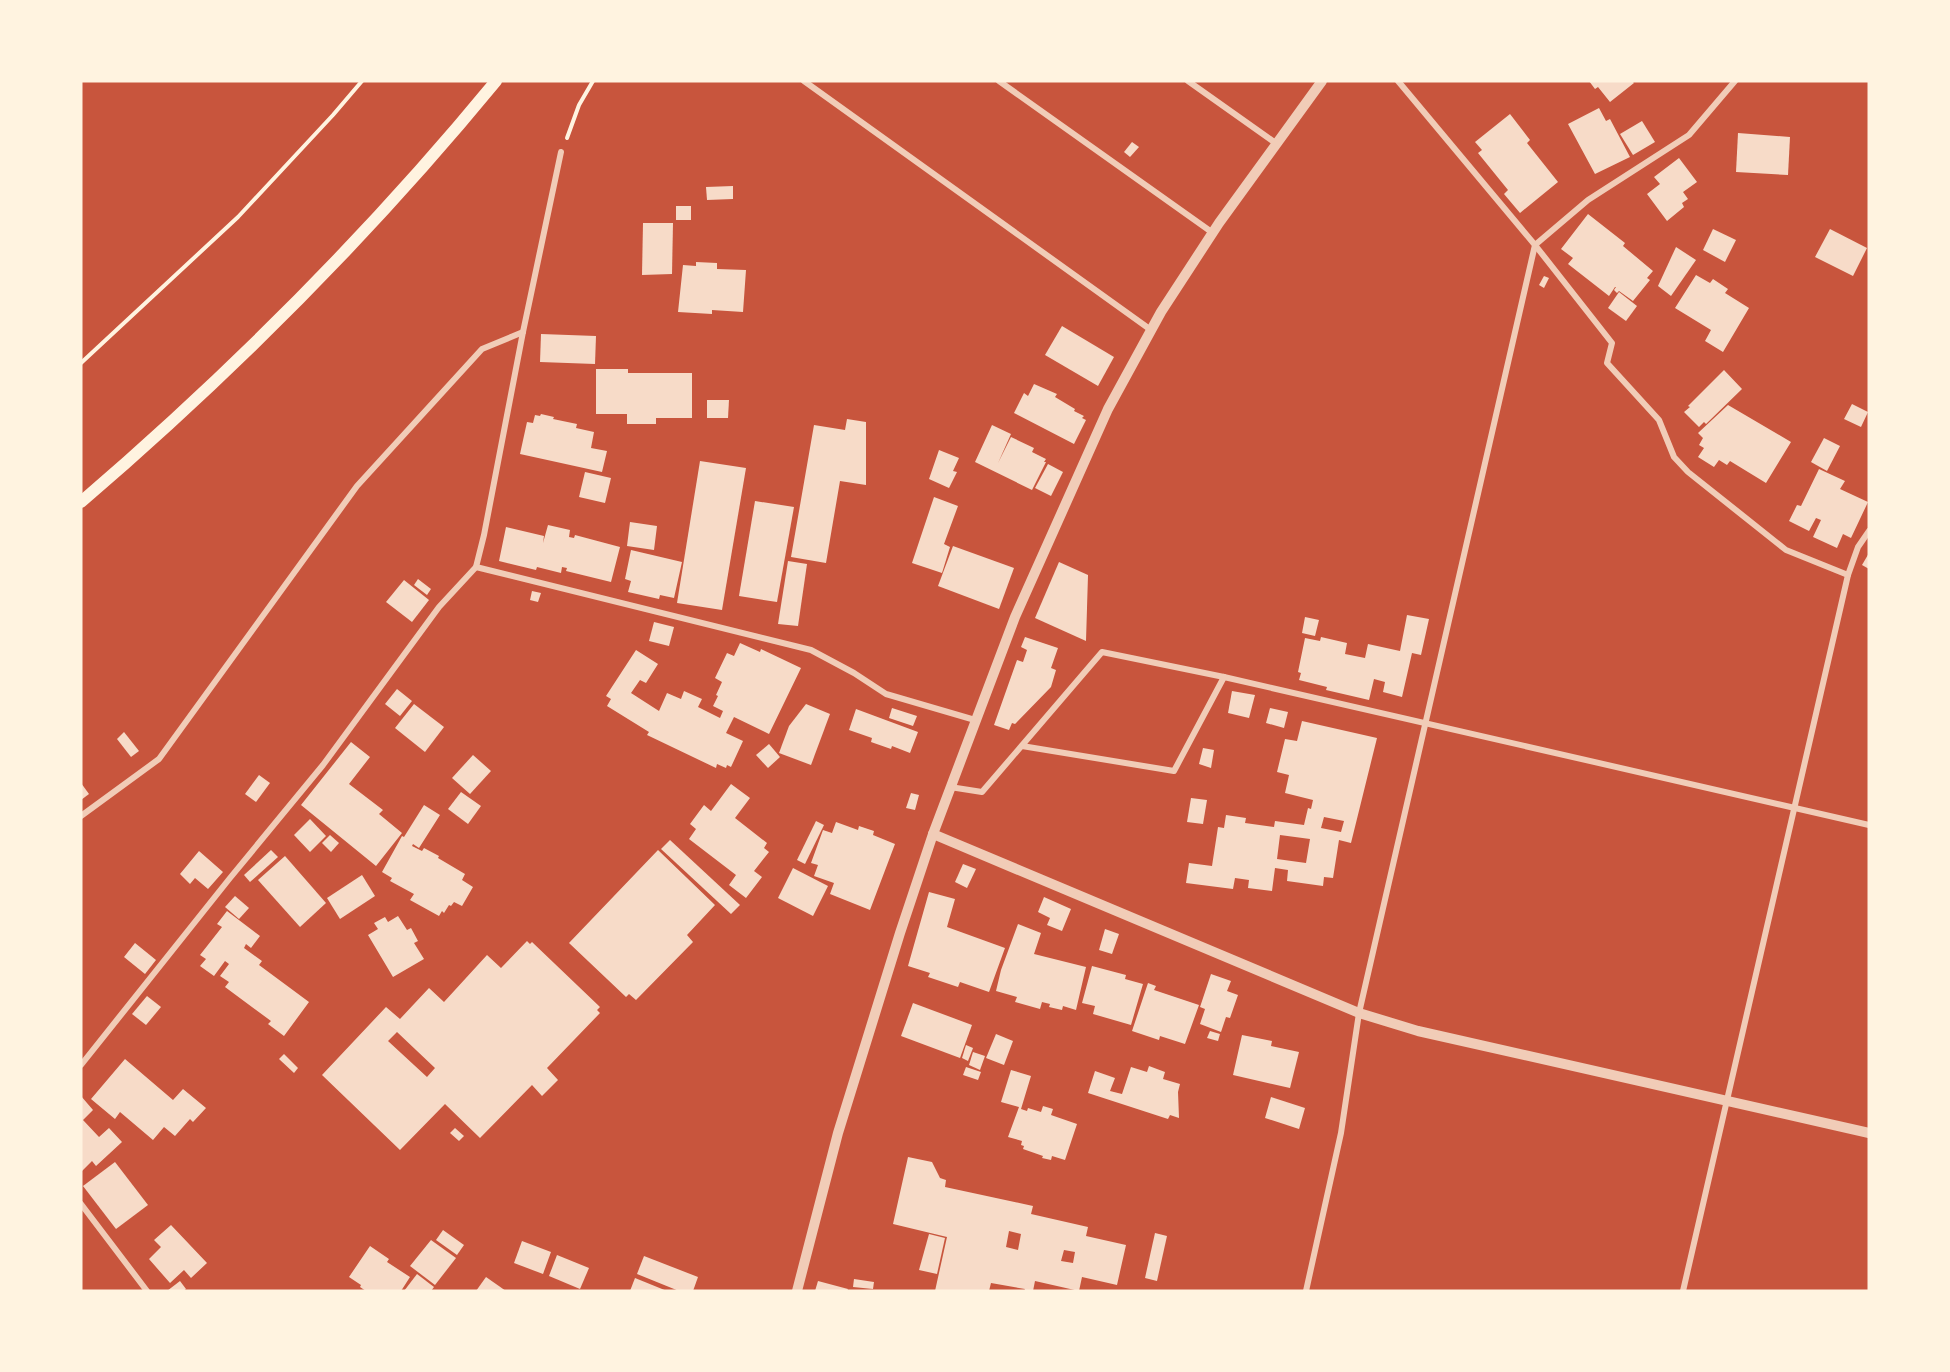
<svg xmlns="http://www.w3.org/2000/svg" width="1950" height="1372" viewBox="0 0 1950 1372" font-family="'Sofia Sans Condensed',sans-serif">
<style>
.building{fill:#f7dbc8;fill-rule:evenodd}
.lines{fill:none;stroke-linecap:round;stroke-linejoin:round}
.path{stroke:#fff3e0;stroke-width:4}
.minor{stroke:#f1ccb7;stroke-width:6}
.tertiary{stroke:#f1ccb7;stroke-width:10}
.secondary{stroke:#fff3e0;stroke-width:12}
</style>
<rect width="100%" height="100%" fill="#c8553d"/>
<g class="building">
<path d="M1589 81H1632L1634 83 1610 102 1598 87 1595 89Z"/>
<path d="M1599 108 1606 121 1610 119 1630 157 1595 174 1568 124Z"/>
<path d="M1510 114 1530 140 1527 143 1558 182 1520 213 1504 194 1508 190 1478 153 1482 150 1475 142Z"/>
<path d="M1642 121 1655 142 1633 155 1620 134Z"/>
<path d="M1738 133 1790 137 1788 175 1736 172Z"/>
<path d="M1132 142 1139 147 1130 157 1124 152Z"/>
<path d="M1679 158 1697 182 1683 192 1688 199 1682 203 1684 207 1667 221 1647 194 1660 184 1654 177Z"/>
<path d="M733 186V199L707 200 706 187Z"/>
<rect x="676" y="206" width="15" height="14"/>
<path d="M1588 214 1625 243 1623 246 1653 271 1647 278 1650 280 1633 301 1619 291 1617 293 1614 290 1616 287H1615L1609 296 1568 264 1573 258 1561 249Z"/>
<path d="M643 223H673L672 274 642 275Z"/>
<path d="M1713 229 1736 240 1725 262 1703 250Z"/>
<path d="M1830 229 1867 248 1853 276 1815 257Z"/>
<path d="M1676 247 1696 260 1671 296 1658 286Z"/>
<path d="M696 262 717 263V269L746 270 743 312 712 310V314L678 312 683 265 696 266Z"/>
<path d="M1696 275 1710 283 1713 279 1728 289 1725 293 1749 308 1723 352 1705 341 1711 330 1675 308Z"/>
<path d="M1544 276 1549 278 1544 288 1539 285Z"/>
<path d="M1619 292 1637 306 1626 321 1608 308Z"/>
<path d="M1062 326 1114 357 1098 386 1045 355Z"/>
<path d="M541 334 596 336 595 364 540 362Z"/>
<path d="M596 369H628V373H692V418H656V424H627V414H596Z"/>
<path d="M1724 370 1742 389 1706 424 1704 422 1699 427 1684 412 1690 407 1688 406Z"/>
<path d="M1034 384 1057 394 1055 397 1075 409 1074 411 1084 416 1082 418 1086 420 1074 444 1014 413 1024 393 1028 396Z"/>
<path d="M707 400H729L728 418H707Z"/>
<path d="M1852 404 1868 412 1861 427 1844 419Z"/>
<path d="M1728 405 1791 442 1766 483 1730 461 1727 465 1719 460 1714 467 1698 457 1704 448 1699 445 1703 438 1698 433Z"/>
<path d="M541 414 554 417 553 419 577 424 576 428 594 432 591 448 607 451 602 472 520 454 527 422 533 423 535 415 540 416Z"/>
<path d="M847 419 866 422V485L840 481 826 563 791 557 814 425 845 430Z"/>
<path d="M992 425 1011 434 998 463 1011 437 1034 448 1032 452 1046 459 1044 462H1046L1032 490 975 462Z"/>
<path d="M1824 438 1840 446 1827 471 1811 462Z"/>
<path d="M939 450 959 458 953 471 957 472 949 488 929 479Z"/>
<path d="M700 461 746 468 722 610 677 603Z"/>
<path d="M1048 464 1063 472 1051 496 1035 488Z"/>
<path d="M1819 469 1845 481 1840 489 1868 502 1851 538 1843 534 1837 548 1813 537 1821 520 1816 518 1809 531 1789 521 1797 505 1801 506Z"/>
<path d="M585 472 611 478 605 503 579 497Z"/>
<path d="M934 497 958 506 944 544 950 547 942 573 912 563Z"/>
<path d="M755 501 794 507 777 602 739 596Z"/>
<path d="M630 522 657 526 654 550 627 546Z"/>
<path d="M548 525 570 530 569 537 574 538 575 535 620 547 611 582 566 571 567 568 562 567 561 573 537 567 536 570 499 561 506 527 544 536 543 543Z"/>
<path d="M953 546 1014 568 999 609 938 586Z"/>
<path d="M631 550 682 562 674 598 660 595 659 599 628 592 631 581 625 579Z"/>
<path d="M1869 553V569L1862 565Z"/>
<path d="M788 561 807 564 798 626 778 624Z"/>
<path d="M1059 562 1088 575 1086 641 1035 618Z"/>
<path d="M418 579 431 589 427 595 414 585Z"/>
<path d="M404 580 429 600 412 622 386 602Z"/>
<path d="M532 591 541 593 538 602 530 600Z"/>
<path d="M1407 615 1429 619 1421 655 1412 653 1402 697 1383 692 1385 682 1374 679 1369 700 1326 690 1327 687 1299 680 1301 673 1298 672 1305 638 1320 641 1321 637 1347 643 1345 654 1365 658 1368 644 1400 651Z"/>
<path d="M1305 617 1319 620 1315 636 1302 633Z"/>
<path d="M654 622 674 627 669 646 649 641Z"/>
<path d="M1025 637 1058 648 1051 668 1056 670 1051 687 1015 724 1012 723 1009 730 994 725 1017 660 1023 662 1027 650 1021 647Z"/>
<path d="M740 643 760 652 761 649 801 668 769 734 734 717 726 733 743 741 731 767 727 765 726 768 717 764 716 768 647 735 649 732 607 706 611 699 606 696 636 650 658 664 646 683 640 680 631 693 659 711 667 693 681 699 684 691 702 699 698 707 720 718 723 711 713 706 718 696 716 695 722 682 715 678 727 653 734 656Z"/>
<path d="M397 689 412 701 400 716 385 704Z"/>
<path d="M1232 691 1255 695 1249 718 1228 713Z"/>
<path d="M414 704 444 727 425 752 395 728Z"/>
<path d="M806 704 830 714 811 765 779 753 789 726Z"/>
<path d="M892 708 917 716 913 726 889 718Z"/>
<path d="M1270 708 1288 712 1284 728 1266 723Z"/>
<path d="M856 709 918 732 910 753 892 746 891 749 871 742 872 738 849 730Z"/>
<path d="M1302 721 1377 738 1351 843 1339 840 1333 878 1324 877 1323 886 1287 881 1288 870 1275 868 1272 891 1248 888 1249 880 1235 878 1233 889 1186 883 1189 863 1212 866 1218 827 1224 828 1226 815 1246 818 1245 823 1274 827 1275 821 1304 825 1308 808 1311 809 1313 800 1285 793 1289 775 1277 772 1285 739 1297 741ZM1324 817 1344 821 1341 832 1321 828ZM1280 835 1310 839 1306 863 1277 859Z"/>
<path d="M124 732 139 751 131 757 117 739Z"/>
<path d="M351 742 370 757 349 784 383 810 379 814 402 833 376 866 301 805Z"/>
<path d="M769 744 780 757 768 768 756 755Z"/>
<path d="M1203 748 1214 750 1211 768 1199 764Z"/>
<path d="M473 755 491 771 470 794 452 778Z"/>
<path d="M259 775 270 783 256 802 245 794Z"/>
<path d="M81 783 89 794 81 800Z"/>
<path d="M731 784 750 798 735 818 767 843 764 848 769 852 754 871 762 877 746 898 729 885 736 875 689 839 696 829 690 824 704 805 711 811Z"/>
<path d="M461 792 481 806 468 824 448 809Z"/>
<path d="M911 793 919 795 915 810 906 808Z"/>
<path d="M1191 798 1207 800 1203 824 1187 822Z"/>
<path d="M424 805 440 815 419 848 413 844 412 846 422 851 424 848 439 856 438 858 465 874 462 880 473 887 462 906 454 902 451 906 449 905 444 913 442 911 439 916 410 900 414 894 390 881 392 878 382 872 402 836 404 837Z"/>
<path d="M310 819 326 836 310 852 294 835Z"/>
<path d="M816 821 824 825 805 864 797 860Z"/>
<path d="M836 822 858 830 859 826 874 831 873 835 895 844 870 910 830 894 834 883 814 876 818 865 811 863 823 830 832 833Z"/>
<path d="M330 835 339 843 331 852 322 843Z"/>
<path d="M670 840 740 905 731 914 661 849Z"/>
<path d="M271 850 278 857 250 882 244 875Z"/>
<path d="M658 850 715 905 687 935 693 942 636 1000 629 994 626 997 569 943Z"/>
<path d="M199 851 223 872 208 889 195 878 190 884 180 874Z"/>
<path d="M285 856 326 903 300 927 258 880Z"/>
<path d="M963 864 976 869 967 888 955 882Z"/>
<path d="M793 868 828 886 813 916 778 898Z"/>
<path d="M362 875 375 896 340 919 327 898Z"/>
<path d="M929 892 955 899 947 927 1005 948 989 992 960 982 958 987 928 977 930 973 908 966Z"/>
<path d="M235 896 249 908 239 919 225 907Z"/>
<path d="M1044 897 1071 909 1062 931 1047 925 1050 918 1038 912Z"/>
<path d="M227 911 260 936 251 948 246 944 244 948 262 961 259 965 309 1002 284 1036 268 1024 271 1021 225 987 229 982 220 976 229 964 225 961 214 976 200 966 206 959 200 955 222 927 217 924Z"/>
<path d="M398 916 407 930 411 928 418 941 414 943 424 959 393 977 368 935 378 929 374 923 385 917 388 922Z"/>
<path d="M1018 924 1041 933 1034 954 1086 967 1076 1010 1063 1006 1062 1010 1049 1007 1050 1004 1042 1002 1040 1009 1015 1002 1017 997 996 991 1001 970Z"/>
<path d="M1105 929 1119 934 1112 954 1099 950Z"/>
<path d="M527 941 530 944 532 942 600 1007 597 1010 600 1013 547 1068 558 1080 542 1096 532 1085 480 1138 445 1104 400 1150 322 1075 386 1007 400 1019 429 988 444 1002 487 955 501 968ZM397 1032 435 1068 427 1077 388 1041Z"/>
<path d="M135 943 156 960 145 974 124 957Z"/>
<path d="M1092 966 1126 975 1125 979 1143 984 1131 1025 1093 1014 1095 1006 1082 1003Z"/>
<path d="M1211 974 1231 981 1227 991 1238 995 1230 1018 1226 1017 1221 1032 1200 1024 1205 1009 1200 1007Z"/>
<path d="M1148 983 1156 986 1154 990 1199 1005 1185 1044 1160 1036 1159 1040 1132 1031Z"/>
<path d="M147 996 161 1007 146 1025 132 1014Z"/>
<path d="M913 1003 972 1025 960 1058 901 1036Z"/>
<path d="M1210 1031 1220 1034 1218 1041 1207 1038Z"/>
<path d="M996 1034 1013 1041 1004 1065 986 1058Z"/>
<path d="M1242 1035 1272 1041 1271 1046 1299 1052 1290 1088 1233 1075Z"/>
<path d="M966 1045 973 1048 968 1061 962 1058Z"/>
<path d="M973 1052 985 1056 980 1070 969 1065Z"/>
<path d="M284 1054 298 1068 294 1073 279 1059Z"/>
<path d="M125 1059 173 1100 183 1089 206 1108 193 1122 190 1119 175 1136 164 1127 153 1140 120 1112 115 1119 91 1099Z"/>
<path d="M1149 1066 1165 1072 1163 1079 1180 1084 1178 1092 1179 1118 1170 1115 1168 1119 1088 1093 1095 1071 1115 1078 1110 1091 1122 1094 1131 1067 1147 1072Z"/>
<path d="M966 1067 981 1072 978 1080 963 1075Z"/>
<path d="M1011 1070 1031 1076 1021 1109 1027 1111 1028 1108 1041 1112 1043 1106 1053 1109 1051 1115 1077 1124 1065 1160 1052 1156 1051 1160 1042 1158 1043 1156 1023 1149 1024 1146 1021 1145 1022 1141 1008 1137 1019 1107 1001 1102Z"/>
<path d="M81 1096 93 1110 83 1120 99 1137 109 1128 122 1142 96 1166 92 1161 81 1172Z"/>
<path d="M1271 1097 1305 1108 1299 1129 1265 1118Z"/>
<path d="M455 1128 464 1136 459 1141 450 1133Z"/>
<path d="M908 1157 932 1162 940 1178 946 1180 945 1187 1033 1206 1031 1214 1088 1227 1086 1236 1126 1245 1117 1285 1082 1277 1079 1291 1035 1281 1033 1291H1024L1025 1289 991 1283 989 1291H935L947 1237 893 1224ZM1009 1231 1021 1234 1018 1250 1006 1247ZM1064 1250 1075 1252 1073 1263 1061 1261Z"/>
<path d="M115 1162 148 1205 116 1229 83 1186Z"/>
<path d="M171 1225 207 1263 191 1278 184 1270 170 1283 149 1259 161 1247 154 1240Z"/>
<path d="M443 1230 464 1245 457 1255 436 1240Z"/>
<path d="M1155 1233 1167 1236 1157 1281 1145 1278Z"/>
<path d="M929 1234 945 1238 937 1274 919 1270Z"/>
<path d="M431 1240 456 1258 435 1285 410 1266Z"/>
<path d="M522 1241 551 1252 543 1274 514 1263Z"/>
<path d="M370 1246 389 1259 387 1262 410 1277 401 1291H366L360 1287 361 1285 349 1277Z"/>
<path d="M557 1255 589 1268 580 1289 549 1276Z"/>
<path d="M644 1256 698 1277 693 1291H679L637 1274Z"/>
<path d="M417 1274 434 1287 431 1291H404Z"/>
<path d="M486 1277 506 1291H476Z"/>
<path d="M635 1278 667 1291H630Z"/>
<path d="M854 1279 874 1282 873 1289 853 1287Z"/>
<path d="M180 1281 186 1289 183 1291H167Z"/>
<path d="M818 1281 848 1289 847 1291H815Z"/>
</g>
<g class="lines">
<g class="path">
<path d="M567 138 579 105 593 81"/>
<path d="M81 363 238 217 333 115 362 81"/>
</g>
<g class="minor">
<path d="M804 81 1151 330"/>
<path d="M999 81 1213 233"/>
<path d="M1188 81 1277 144"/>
<path d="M1735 81 1689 135 1588 200 1535 245 1612 343 1607 363 1659 420 1674 457 1688 472 1786 550 1848 575"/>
<path d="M476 567 811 650 854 673 886 694 975 720"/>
<path d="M1022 746 1174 771 1224 677"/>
<path d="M950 787 982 792 1102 652 1224 677 1869 825"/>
<path d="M81 816 159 759 357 486 482 349 523 332"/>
<path d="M81 1065 230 878 323 765 439 607 476 567 484 535 523 332 561 152"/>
<path d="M81 1204 147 1291"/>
<path d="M1306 1291 1341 1133 1359 1013 1535 245 1398 81"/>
<path d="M1683 1291 1848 575 1858 547 1869 531"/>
</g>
<g class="tertiary">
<path d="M933 834 1359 1013 1418 1031 1869 1133"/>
<path d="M797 1291 838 1133 900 933 933 834 1015 617 1108 409 1161 312 1219 223 1322 81"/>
</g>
<path class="secondary" d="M81 502C230 374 371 233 496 81"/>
</g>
<rect width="1950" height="1372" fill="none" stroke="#fff3e0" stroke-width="165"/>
</svg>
